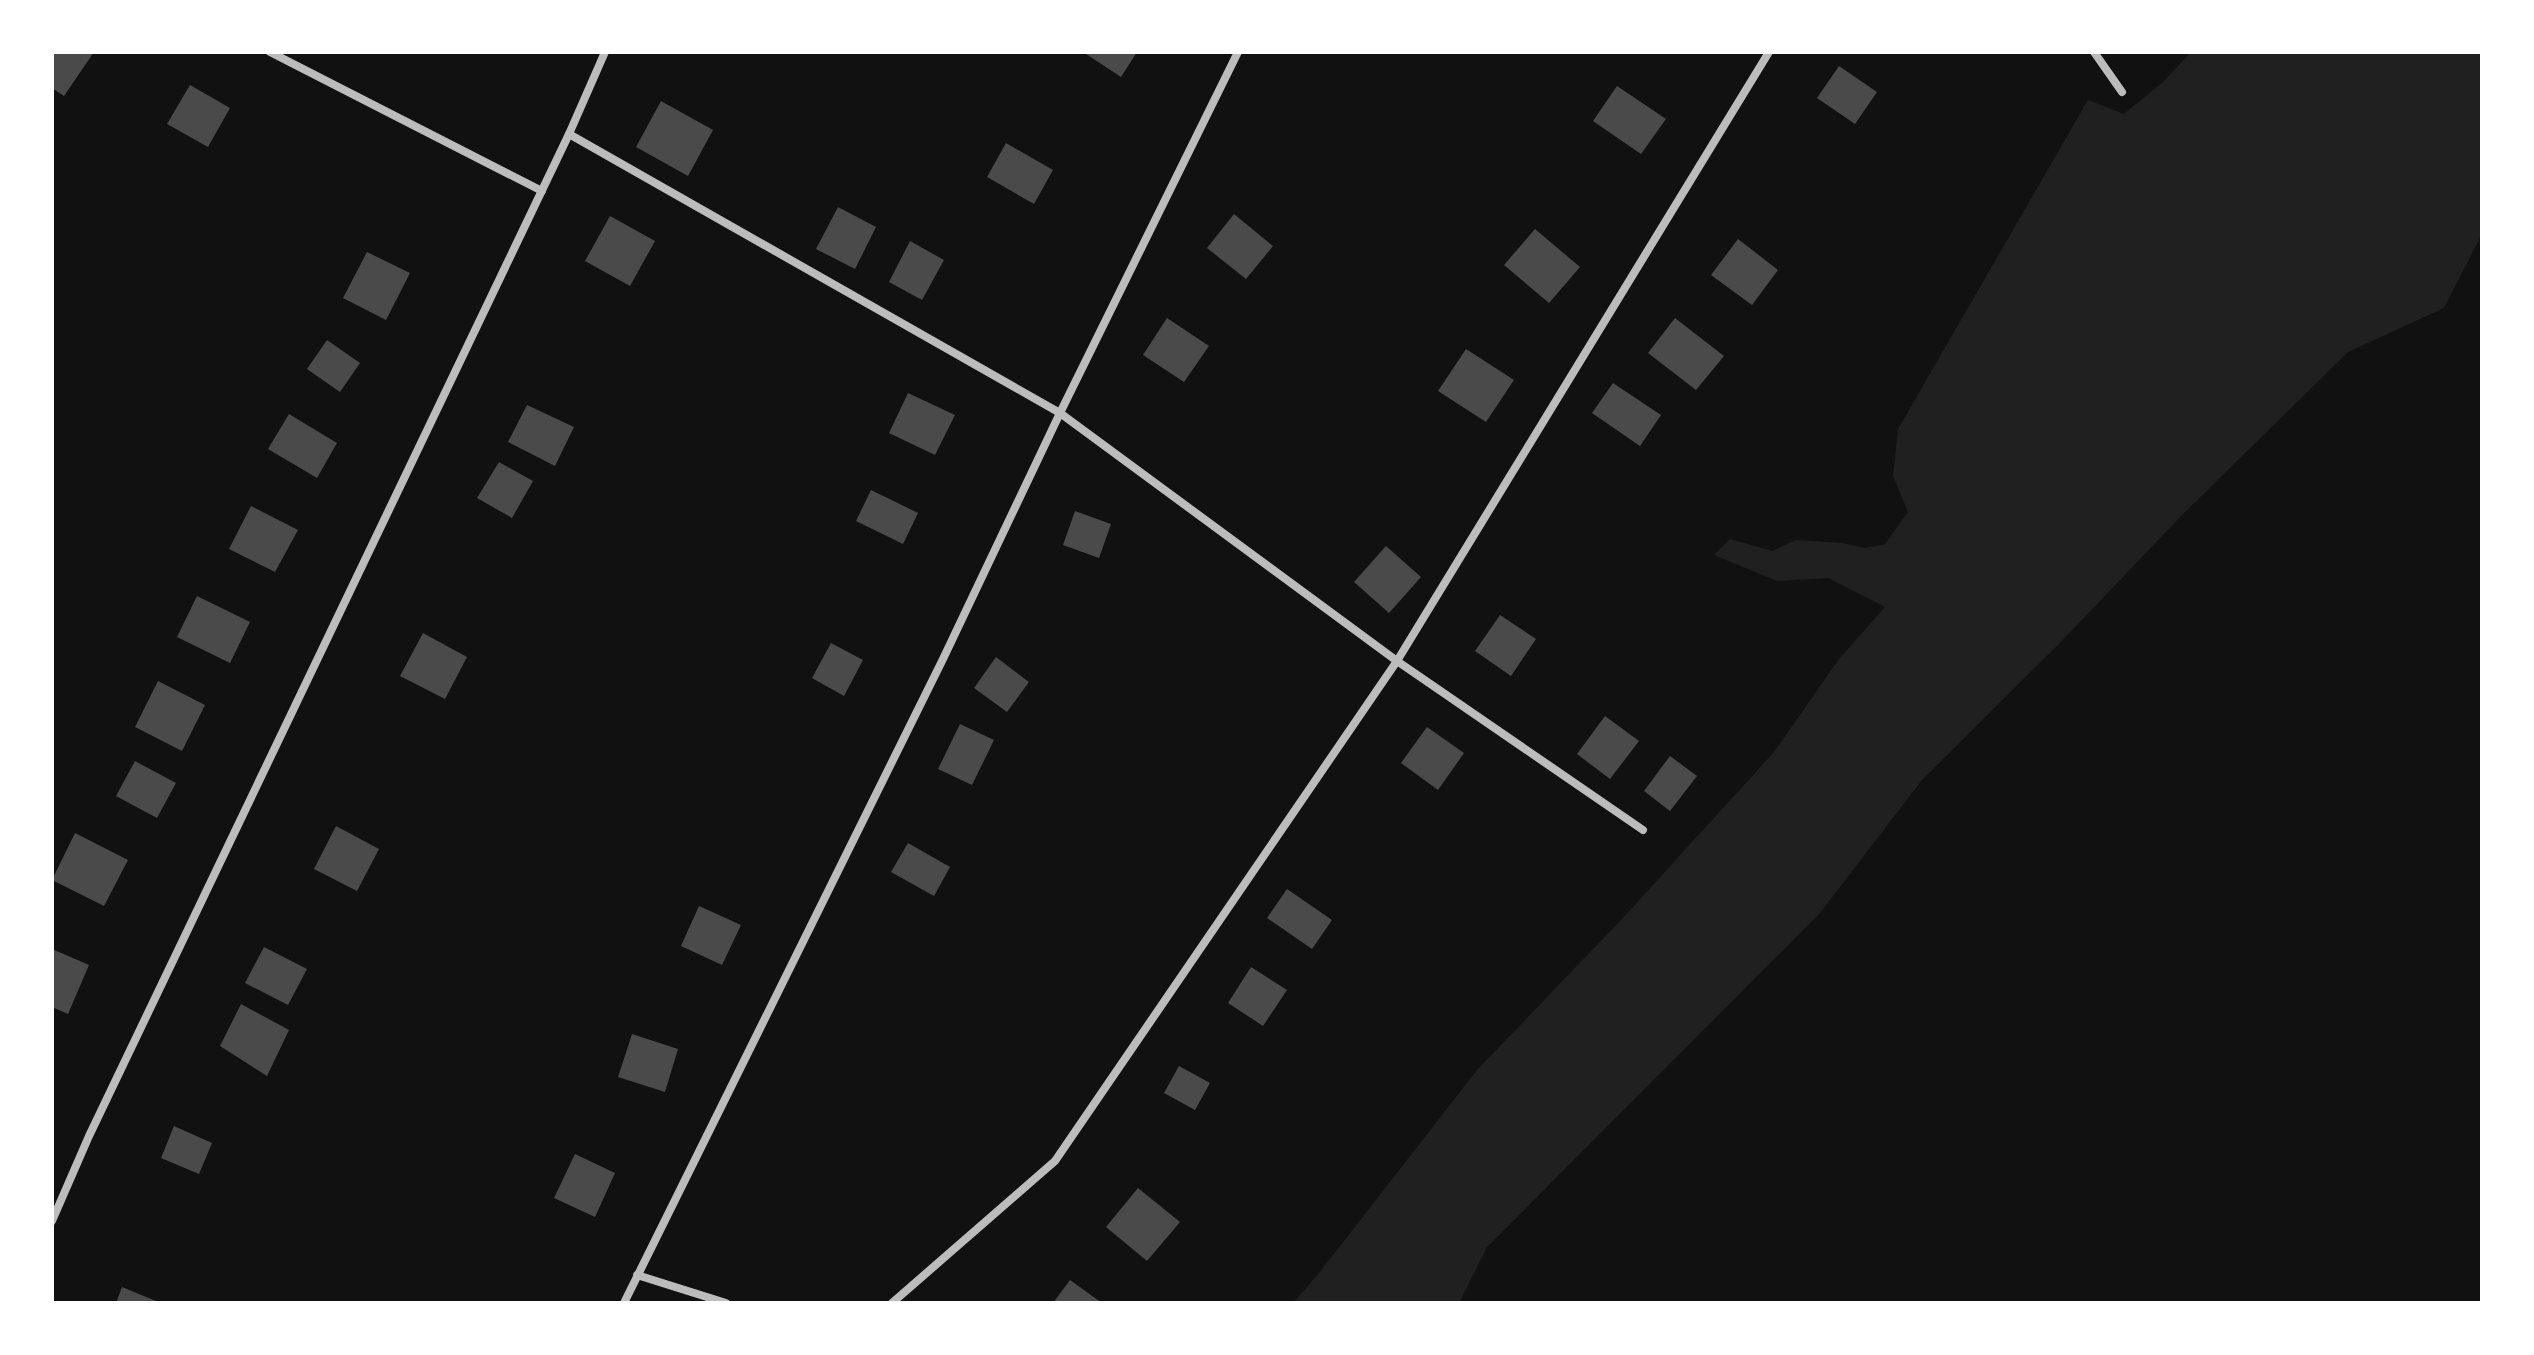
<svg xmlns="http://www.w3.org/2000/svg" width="2534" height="1355" viewBox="0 0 2534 1355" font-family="Barlow,sans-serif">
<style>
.green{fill:#202020}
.building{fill:#4a4a4a}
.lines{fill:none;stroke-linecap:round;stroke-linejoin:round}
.minor{stroke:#bcbcbc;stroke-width:8}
</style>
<rect width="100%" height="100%" fill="#111"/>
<path class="green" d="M2191 52H2482V234L2444 308 2348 352 2182 515 2059 644 1922 780 1820 913 1487 1247 1459 1303H1293L1319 1273 1477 1070 1621 920 1774 752 1839 659 1885 607 1828 578 1777 581 1714 555 1730 539 1773 551 1795 540 1842 543 1865 548 1885 544 1908 512 1893 476 1898 429 2088 100 2124 114 2163 82Z"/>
<g class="building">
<path d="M52 52H94L64 96 52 88Z"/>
<path d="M1083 52H1137L1121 77Z"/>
<path d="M1839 66 1877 92 1855 124 1817 98Z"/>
<path d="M190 85 230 108 208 147 167 124Z"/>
<path d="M1617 86 1666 119 1641 154 1593 121Z"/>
<path d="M661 101 713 130 688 176 636 147Z"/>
<path d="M1006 143 1053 170 1034 204 987 177Z"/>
<path d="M838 207 876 227 855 269 816 249Z"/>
<path d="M1234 214 1273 246 1246 279 1207 248Z"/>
<path d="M610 216 655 241 630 286 585 261Z"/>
<path d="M1535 229 1580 267 1549 303 1504 265Z"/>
<path d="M1738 239 1778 270 1752 305 1711 275Z"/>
<path d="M910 241 944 260 922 300 889 282Z"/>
<path d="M367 252 410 273 386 320 343 298Z"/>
<path d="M1167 318 1209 346 1184 382 1143 355Z"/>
<path d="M1675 318 1724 356 1696 390 1648 353Z"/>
<path d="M327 340 360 363 340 392 307 369Z"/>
<path d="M1466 349 1514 380 1486 422 1438 391Z"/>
<path d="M1613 383 1661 415 1640 446 1592 413Z"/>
<path d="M908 393 955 415 935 455 889 433Z"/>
<path d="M527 405 574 427 555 466 508 442Z"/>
<path d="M289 414 337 443 317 478 268 449Z"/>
<path d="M499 462 533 481 512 518 477 498Z"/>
<path d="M871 490 918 513 903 544 856 521Z"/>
<path d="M251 506 298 530 275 572 229 549Z"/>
<path d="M1075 511 1111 524 1099 558 1063 545Z"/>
<path d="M1386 546 1421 577 1389 613 1354 582Z"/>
<path d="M197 596 250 622 230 663 177 637Z"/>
<path d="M1500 615 1536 639 1511 676 1475 651Z"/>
<path d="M423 633 467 657 445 699 400 676Z"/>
<path d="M831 643 863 660 844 696 812 678Z"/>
<path d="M996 657 1029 682 1007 712 974 688Z"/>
<path d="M158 681 205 705 182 751 135 727Z"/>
<path d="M1605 716 1639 741 1610 779 1577 754Z"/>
<path d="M960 724 994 740 972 785 938 769Z"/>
<path d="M1427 727 1464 753 1438 790 1401 763Z"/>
<path d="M1670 756 1697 776 1670 811 1644 791Z"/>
<path d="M135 761 176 783 157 818 116 796Z"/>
<path d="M336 826 379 849 357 891 314 869Z"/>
<path d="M75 833 128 860 104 906 52 880Z"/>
<path d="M908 843 950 867 934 896 891 872Z"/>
<path d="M1287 889 1332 920 1312 949 1267 918Z"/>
<path d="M699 906 741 925 722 965 681 946Z"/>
<path d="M264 947 307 969 288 1005 245 983Z"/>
<path d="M52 949 89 965 68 1014 52 1007Z"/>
<path d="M1251 967 1287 990 1263 1026 1228 1003Z"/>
<path d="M241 1004 289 1030 267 1076 220 1046Z"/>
<path d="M632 1034 678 1049 665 1092 618 1077Z"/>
<path d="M1179 1066 1210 1083 1195 1110 1164 1093Z"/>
<path d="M174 1126 212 1143 199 1174 161 1158Z"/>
<path d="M575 1154 615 1173 595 1217 554 1198Z"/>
<path d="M1138 1188 1180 1222 1147 1261 1106 1227Z"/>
<path d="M1070 1280 1102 1303H1053Z"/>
<path d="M122 1287 161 1303H116Z"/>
</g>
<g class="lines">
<g class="minor">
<path d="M270 52 542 191"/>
<path d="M2094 52 2122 92"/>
<path d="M569 134 1060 413 1397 661 1643 830"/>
<path d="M52 1221 89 1136 569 134 605 52"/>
<path d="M637 1275 726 1303"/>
<path d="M624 1303 943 659 1060 413 1238 52"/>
<path d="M892 1303 1055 1161 1397 661 1769 52"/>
</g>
</g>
<rect width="2534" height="1355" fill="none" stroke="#ffffff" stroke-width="108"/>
</svg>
